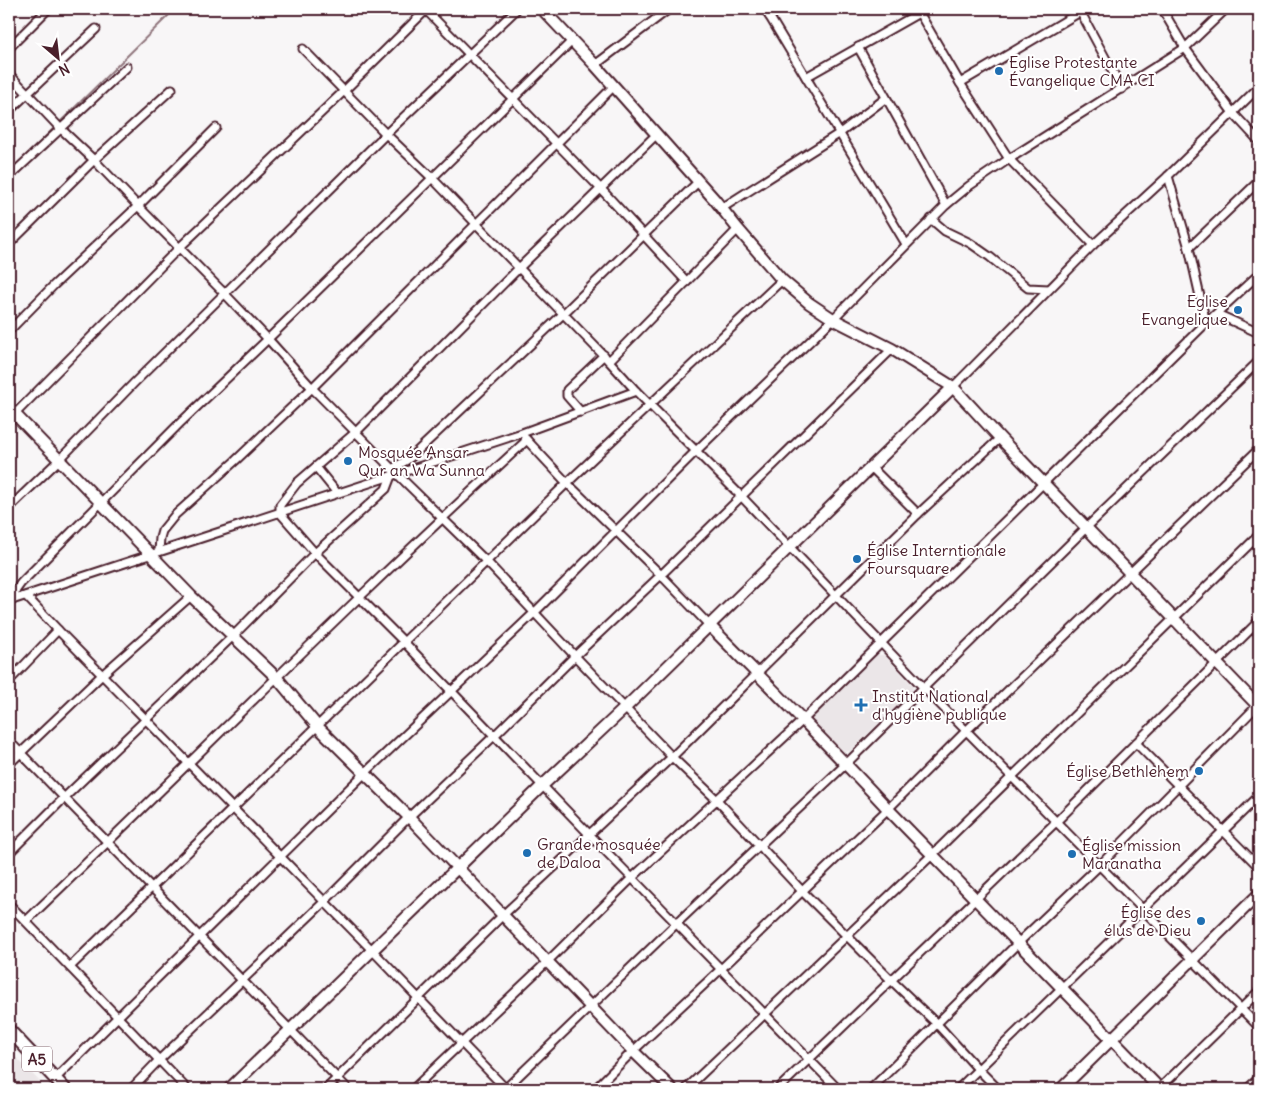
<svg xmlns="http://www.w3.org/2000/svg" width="1268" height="1098" viewBox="0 0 1268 1098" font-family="Delius,sans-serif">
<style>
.built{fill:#ebe6e8}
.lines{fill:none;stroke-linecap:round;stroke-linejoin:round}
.stream{stroke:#8f747b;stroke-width:2}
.street-casing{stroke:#4a1f2b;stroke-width:11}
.secondary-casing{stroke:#4a1f2b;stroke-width:14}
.primary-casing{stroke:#4a1f2b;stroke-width:15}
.street{stroke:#fff;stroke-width:7}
.secondary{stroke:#fff;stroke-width:10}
.primary{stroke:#fff;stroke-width:11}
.poi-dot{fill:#1f6fb2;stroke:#fff;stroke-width:2}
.labels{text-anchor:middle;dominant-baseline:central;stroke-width:4;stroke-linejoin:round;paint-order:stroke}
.shield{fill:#fff;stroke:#80626b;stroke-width:1}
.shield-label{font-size:15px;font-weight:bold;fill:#4a1f2b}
.poi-label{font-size:16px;fill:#4a1f2b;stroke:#fff;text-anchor:start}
</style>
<rect width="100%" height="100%" fill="#f8f6f7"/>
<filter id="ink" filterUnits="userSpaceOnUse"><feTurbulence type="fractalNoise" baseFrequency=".02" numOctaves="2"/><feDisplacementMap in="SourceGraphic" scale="10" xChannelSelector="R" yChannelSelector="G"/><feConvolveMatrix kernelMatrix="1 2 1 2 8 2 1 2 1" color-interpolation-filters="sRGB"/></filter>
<g filter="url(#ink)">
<g class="built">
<path d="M877 655H884L913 686 912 691 850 751 845 752 811 720Z"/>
<path d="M9 1050 44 1086 47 1089H9Z"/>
</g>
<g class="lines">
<g class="stream">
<path d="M59 123 175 9"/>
<path d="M13 169 56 126"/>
</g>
<g class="street-casing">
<g id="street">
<path d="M425 9 601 189 687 282"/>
<path d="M765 9 906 244"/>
<path d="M917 9 960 83 1009 159 1093 245"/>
<path d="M1079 9 1122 89"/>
<path d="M1162 9 1185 48 1233 113 1259 141"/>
<path d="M769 16 782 9"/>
<path d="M858 47 946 205"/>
<path d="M9 48 48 9"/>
<path d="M303 49 386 134 432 178 609 361 636 391 741 496 924 688 1259 1027"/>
<path d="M595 65 669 9"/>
<path d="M9 74 60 128 94 160 138 206 225 294 268 339 312 388 397 474 487 562 575 656 672 757 717 800 802 891 892 981 937 1024 978 1069 998 1089"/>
<path d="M806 77 926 9"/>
<path d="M960 83 1080 12"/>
<path d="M9 111 96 29"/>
<path d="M657 134 519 268 356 432 297 483 280 505V513L315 553 404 642 589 834 838 1089"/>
<path d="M1168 176 1189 248 1206 323"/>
<path d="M9 177 127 67"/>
<path d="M722 208 840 133 886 98"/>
<path d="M931 219 945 231 970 243 990 257 1028 288 1049 289"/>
<path d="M9 244 94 160 172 89"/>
<path d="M1189 248 1259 181"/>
<path d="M1217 314 1259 333"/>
<path d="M9 331 54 285 138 206 216 128"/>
<path d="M609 361 738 229"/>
<path d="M953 387 1093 245 1168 176 1259 87"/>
<path d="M581 412 567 396V390L604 355"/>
<path d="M9 420 179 248 344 91 427 9"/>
<path d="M525 438 567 483 661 575 709 625"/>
<path d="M316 467 337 493"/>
<path d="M871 467 918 514"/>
<path d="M392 469 407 460 411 457 563 314 699 181"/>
<path d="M9 508 59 460 134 383 386 134 517 9"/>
<path d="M159 551 160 538 162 531 175 515 235 461 312 388 614 86"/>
<path d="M26 596 58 630 372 950 506 1089"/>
<path d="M13 600 16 590 21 583 179 424 268 339 572 41"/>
<path d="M9 601 522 433 636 391"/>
<path d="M9 681 58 630"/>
<path d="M9 741 348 1089"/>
<path d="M1136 743 1259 867"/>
<path d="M9 764 102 675 191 596"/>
<path d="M9 853 65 797 233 636 315 553 386 489 391 476"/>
<path d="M9 904 187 1089"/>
<path d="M26 921C193 761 356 596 527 440"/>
<path d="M70 967 567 483 782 280"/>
<path d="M55 1079 365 773 534 613 696 451 833 319 946 205 969 186 1009 159 1185 48 1226 9"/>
<path d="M131 1089 159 1060 324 902 409 817 494 736 575 656 661 575 892 349"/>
<path d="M326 1089 503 915 672 757 918 514 1000 438"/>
<path d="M413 1089 548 961 632 878 802 721 1206 323 1259 274"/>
<path d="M505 1089 677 923 846 764 1086 528 1259 361"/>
<path d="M595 1089 633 1051 721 969 888 809 967 730 1259 449"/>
<path d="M686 1089 932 855 1259 535"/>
<path d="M778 1089 1056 822 1259 621"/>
<path d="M871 1089 1018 943 1100 865 1259 704"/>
<path d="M958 1089 1259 796"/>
<path d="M1159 1089 1259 991"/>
<path d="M1247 1089 1259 1078"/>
</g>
</g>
<g class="secondary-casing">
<g id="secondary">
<path d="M542 9 595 65 715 200 738 229 782 280 809 303 833 319 892 349 953 387 1000 438 1259 707"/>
<path d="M9 408 191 596 277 678 318 727 409 817 633 1051 672 1089"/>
<path d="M709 625C769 686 830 746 888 809L1160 1089"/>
<path d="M229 1089 543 785 625 708 953 387"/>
<path d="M1061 1089 1259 894"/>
</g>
</g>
<g class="primary-casing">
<path id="primary" d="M9 1030 65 1089"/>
</g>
<use href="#street" class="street"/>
<use href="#secondary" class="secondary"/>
<use href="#primary" class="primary"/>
</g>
</g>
<g class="poi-dot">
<circle cx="999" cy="71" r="5"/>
<circle cx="1238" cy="310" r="5"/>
<circle cx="348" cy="461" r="5"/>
<circle cx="857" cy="559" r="5"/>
<path d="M858.5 697.5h5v5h5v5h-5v5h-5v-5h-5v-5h5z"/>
<circle cx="1199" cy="771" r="5"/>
<circle cx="527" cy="853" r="5"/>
<circle cx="1072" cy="854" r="5"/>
<circle cx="1201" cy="921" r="5"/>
</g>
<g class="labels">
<rect class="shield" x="22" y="1046.5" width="30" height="25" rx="4"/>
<g class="shield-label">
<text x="37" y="1059">A5</text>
</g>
<g class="poi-label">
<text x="1009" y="62">Eglise Protestante<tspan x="1009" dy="18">Évangelique CMA CI</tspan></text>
<text x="1228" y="301" text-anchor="end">Eglise<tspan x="1228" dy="18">Evangelique</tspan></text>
<text x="358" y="452">Mosquée Ansar<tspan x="358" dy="18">Qur an Wa Sunna</tspan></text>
<text x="867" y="550">Église Interntionale<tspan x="867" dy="18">Foursquare</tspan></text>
<text x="872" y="696">Institut National<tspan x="872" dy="18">d'hygiène publique</tspan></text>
<text x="1189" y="771" text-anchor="end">Église Bethlehem</text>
<text x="537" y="844">Grande mosquée<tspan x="537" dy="18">de Daloa</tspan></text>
<text x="1082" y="845">Église mission<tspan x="1082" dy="18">Maranatha</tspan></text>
<text x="1191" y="912" text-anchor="end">Église des<tspan x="1191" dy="18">élus de Dieu</tspan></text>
</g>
</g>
<rect width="1268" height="1098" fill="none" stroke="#fff" stroke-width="30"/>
<rect x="15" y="15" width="1238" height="1068" fill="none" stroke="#4a1f2b" stroke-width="2" filter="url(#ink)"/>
<g transform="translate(58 58) rotate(152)" stroke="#ffffff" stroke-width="4" paint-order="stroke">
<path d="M0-4L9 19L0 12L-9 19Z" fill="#4a1f2b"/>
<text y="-8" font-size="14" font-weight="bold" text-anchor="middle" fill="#4a1f2b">N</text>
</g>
</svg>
